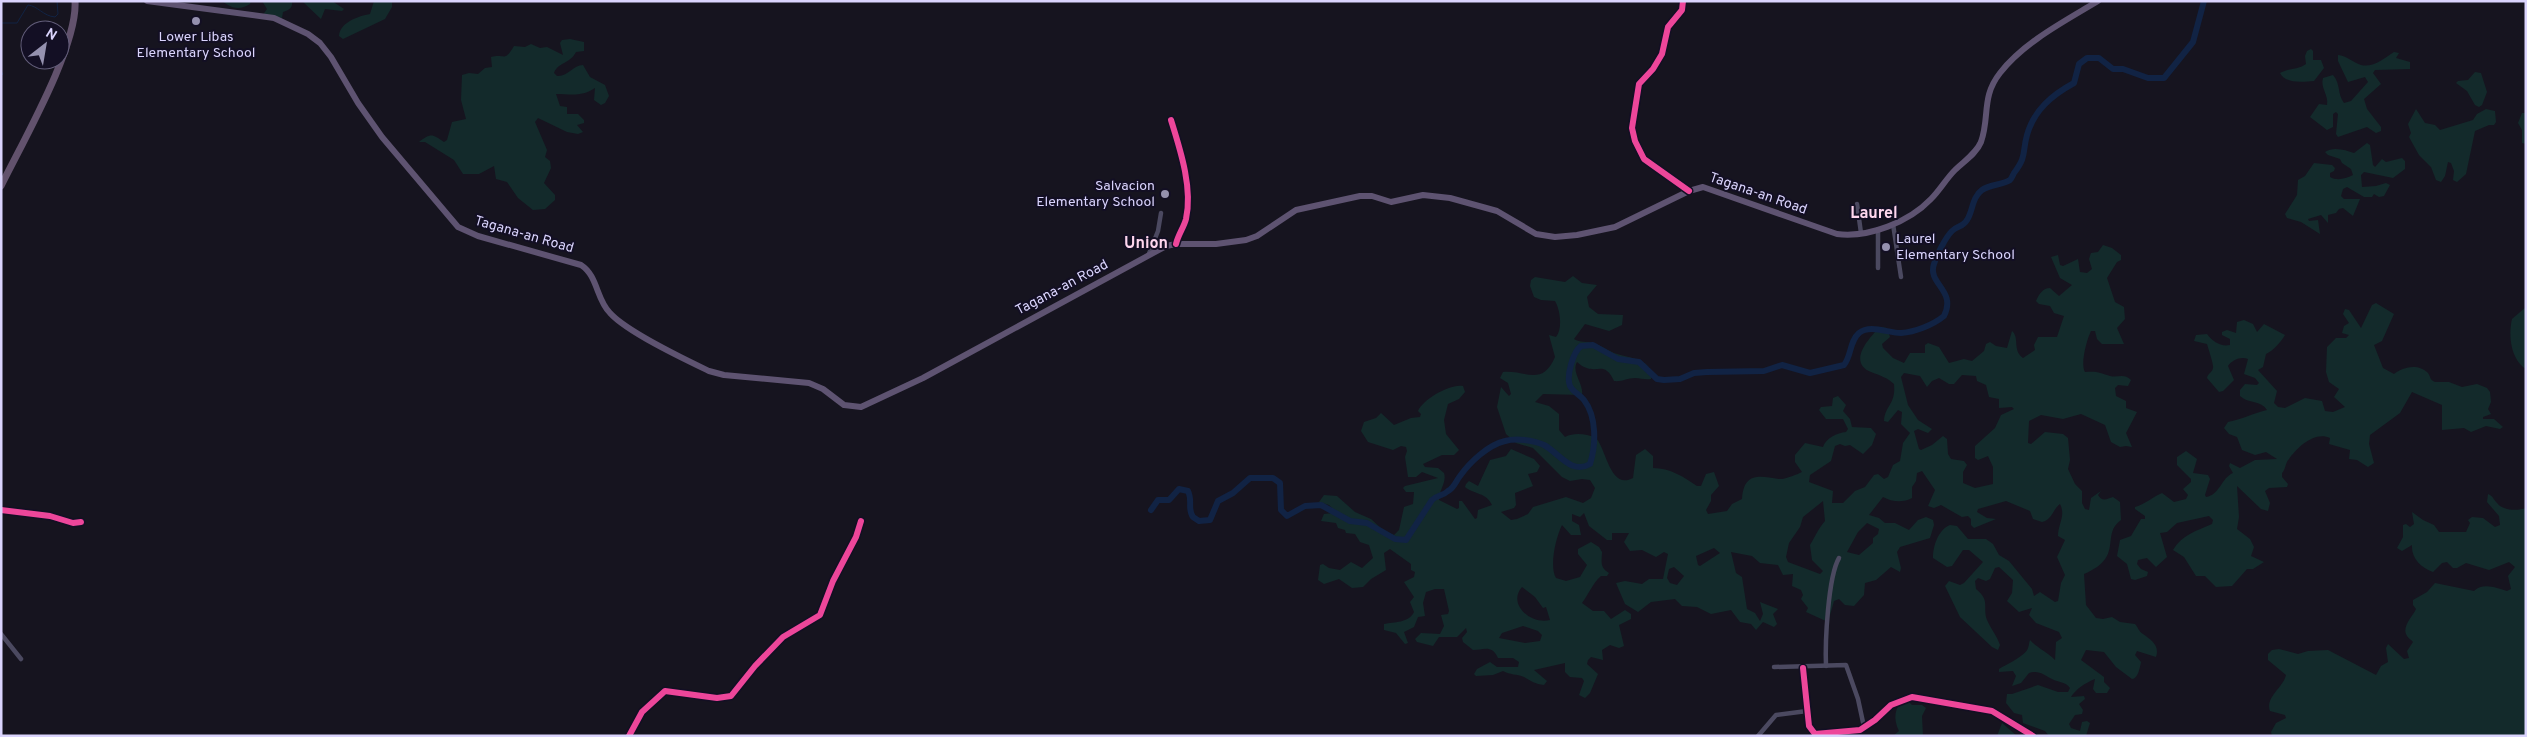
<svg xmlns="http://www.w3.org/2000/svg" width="2527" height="737" viewBox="0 0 2527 737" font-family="Overpass,sans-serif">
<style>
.green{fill:#132a2b;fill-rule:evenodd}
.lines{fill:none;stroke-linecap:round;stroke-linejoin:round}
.stream{stroke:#112344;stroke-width:1}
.river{stroke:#112344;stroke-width:6}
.minor{stroke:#4b4960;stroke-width:4.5}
.primary{stroke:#5e5371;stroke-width:6}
.trunk{stroke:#62526d;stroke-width:7}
.cycleway-casing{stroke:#130f24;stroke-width:9}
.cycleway{stroke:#ed469a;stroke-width:6}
.poi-dot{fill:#9591af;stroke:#130f24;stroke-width:2}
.labels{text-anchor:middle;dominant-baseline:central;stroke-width:4;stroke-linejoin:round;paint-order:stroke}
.poi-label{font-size:14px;fill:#dad4fd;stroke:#130f24}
.street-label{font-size:14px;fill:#dad4fd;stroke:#130f24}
.quarter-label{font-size:16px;font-weight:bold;fill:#fed6ee;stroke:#130f24}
</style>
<rect width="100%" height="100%" fill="#16141f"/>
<g class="green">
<path d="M222 1H251L250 4C239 11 231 8 222 1Z"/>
<path d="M262 1H292C293 8 289 10 283 12L282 18 269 15 262 16 267 9Z"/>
<path d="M302 1H332L344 9 342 11 325 9 321 19Z"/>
<path d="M374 1H392V7L385 19 343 39 339 36C340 22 359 16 370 14Z"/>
<path d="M570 39 584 42V51L576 52C570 64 558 62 554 73L557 76C568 77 573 65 583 65L590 77 605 85 609 96 605 103 601 105 594 100 595 88C582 97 571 94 556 94L560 106 567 107V114H578L584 120V123L577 125 583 132 578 134 567 132 538 118 535 122 547 150 545 157 550 161 551 168 544 183 555 195V200L545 209 533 210 518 198 507 182 496 179 494 166 479 174H463L454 160 425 142H419C431 133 432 134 444 142L447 140 452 122 466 119 461 100 462 75 469 73 478 74 485 68 492 67 491 57C505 53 504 63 514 46L525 47 531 44 540 48 547 47 563 55 560 43 562 40Z"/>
<path d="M2311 49 2313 51V60H2321L2324 68 2314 81C2303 82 2285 84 2280 73 2289 68 2298 70 2306 64L2305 56 2307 51Z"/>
<path d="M2394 52 2399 53 2396 58 2410 62V69L2375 70 2373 73 2381 84 2364 99 2367 109 2381 127V131L2376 133 2367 127 2338 137 2336 134 2338 114 2336 112 2333 114V127L2327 130 2310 117 2319 104 2327 105C2329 95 2320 88 2323 78L2333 75C2341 84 2337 94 2344 103L2351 101 2368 82 2365 77 2348 82 2338 61V55C2347 56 2352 62 2361 65 2373 68 2385 58 2394 52Z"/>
<path d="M2475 72 2481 73 2487 92 2482 105 2479 107 2475 105 2467 91 2456 83 2458 81 2468 80Z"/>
<path d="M2416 109 2425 123 2435 125 2440 130 2473 120 2477 114 2486 109 2495 111 2496 122 2494 125H2489L2475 131 2466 174 2457 182 2453 180 2454 171 2451 163 2448 162 2445 176 2441 182 2436 180 2431 167 2419 155 2409 137 2411 133 2408 124Z"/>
<path d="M2522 113H2526V144L2522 143V130L2518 123Z"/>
<path d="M2367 143 2370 145 2373 165 2375 167 2382 159 2386 162 2402 158 2405 161V169L2393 178 2364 172 2361 175 2362 187 2376 186 2386 183 2390 185 2384 196 2379 197 2374 194 2372 197H2364L2347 187 2343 189 2341 196 2344 199H2360L2353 216 2343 208 2339 209 2336 213 2328 215V223L2321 215 2308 219 2309 221 2318 220 2320 234 2301 222 2287 218 2285 214 2297 195 2298 180 2305 176 2314 163 2332 165 2335 168 2334 171 2330 173V177C2337 181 2345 179 2353 175L2351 169 2342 163 2340 159 2328 155 2325 152C2333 146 2346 150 2354 153Z"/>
<path d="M2103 245 2112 248 2121 255V260L2117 262 2107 278 2115 302 2124 307 2125 319 2117 328 2124 344H2102L2097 339 2095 331H2091C2087 339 2080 364 2085 372 2099 371 2099 373 2110 376 2118 378 2124 373 2131 380L2128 386 2118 385 2115 388 2116 396 2126 401V408L2137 412 2126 433 2132 447 2126 446 2120 447 2111 442 2105 425 2081 414 2063 419 2041 415 2029 421 2028 443 2031 444 2045 432 2063 434 2068 438 2070 460 2068 469 2075 484 2082 491V503L2085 509 2089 510 2091 498 2101 491 2098 495C2102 502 2107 499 2113 497L2120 502 2121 520C2100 535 2125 557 2084 574L2086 605 2096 618 2103 619 2112 617 2120 622 2135 624C2138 627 2139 632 2143 634 2151 640 2160 645 2156 657L2137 651 2135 655 2141 662C2140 667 2138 679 2132 679L2116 667 2104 652 2086 650 2081 660 2104 677V682L2110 688 2107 693H2096L2093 689 2095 679C2085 683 2076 689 2071 697L2084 696 2085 699 2079 704 2083 710 2082 714 2075 715 2069 724 2071 728 2080 731 2082 722 2087 721 2090 723 2086 736H2049L2045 731 2023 723 2022 715 2014 713 2006 703 2007 694H2012L2038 685 2058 692H2068L2070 688C2065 681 2059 683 2052 679 2043 675 2040 670 2029 673L2021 683 2012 686 2016 676 2013 671 1999 672V669C2005 665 2026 656 2028 648 2029 645 2029 643 2030 640 2037 648 2047 652 2055 660L2056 642 2062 638 2059 632 2036 623 2029 615 2032 608 2019 612 2007 601 2012 593 2013 580 1999 567 1995 568 1990 579 1986 581 1978 578 1975 581 1976 589C1991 601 1982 607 1987 620 1991 629 1997 636 2000 645L1998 650 1992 647 1960 617 1945 586 1949 581 1960 585 1964 583 1983 562 1969 550H1963L1952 566 1947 567 1933 558C1933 546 1938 530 1950 525L1957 526 1968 539H1986L1993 544 1999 555 2009 561 2032 589 2034 596 2040 592 2055 602 2058 601 2061 583 2065 575 2057 557 2065 540 2058 536C2058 524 2066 516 2060 504 2053 509 2052 520 2042 522L2033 519 2030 511 2006 501 1978 509 1977 512 1987 518 1996 519 1974 528 1971 525V519L1968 516 1962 517 1941 505 1934 508 1928 506 1935 490 1922 471 1917 473 1916 481 1912 487V498C1903 503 1892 502 1883 497L1869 515 1879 518 1885 523H1895L1909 530 1918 520 1926 517 1933 520 1934 525 1930 538 1900 547 1897 552 1901 568 1900 572 1891 567 1876 580 1865 583 1864 595 1854 606 1845 605 1839 599 1834 601 1828 622 1806 612 1808 608 1801 599 1803 595 1801 590 1792 586 1793 574 1783 575 1778 565 1760 563 1752 556 1731 552 1736 573 1742 577 1747 609 1755 613 1760 621 1763 614 1760 602 1778 609 1773 614 1777 624 1774 627 1763 622 1756 630 1751 624 1740 622 1731 610 1711 614 1697 607 1682 606 1675 599 1651 602 1638 612 1625 604 1616 583 1625 581 1642 584 1649 579H1663L1668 554 1664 552 1656 557 1642 550 1630 551 1624 542 1629 533H1612V540H1607L1589 526 1584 513 1580 517 1572 514V521L1579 525 1581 535H1571L1562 525C1556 537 1549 566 1556 578L1566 581 1580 577 1587 565 1578 554V549L1591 542 1599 547 1602 552C1602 561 1599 567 1609 573L1607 576H1601C1592 584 1589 594 1582 603L1593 611H1604L1611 619 1625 610 1631 614V619L1619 625 1624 646 1619 648 1610 645 1602 650 1603 660 1591 657 1588 660 1587 664 1598 674 1590 693 1585 698 1579 695 1584 681 1582 678 1570 677 1565 672V663L1534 670 1547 681 1544 685C1535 684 1531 681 1524 677 1517 674 1510 675 1503 671L1493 675 1476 676 1474 674 1477 669 1490 662 1497 667H1518L1519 662 1513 658H1498C1492 644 1483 650 1473 650L1463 642 1462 638 1467 632 1466 628 1457 637H1439L1433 646 1417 642 1415 639 1421 633 1440 634 1444 626 1441 615 1448 614 1449 611 1444 589H1435L1426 592 1423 603 1425 616 1418 617 1414 627 1404 632 1408 643 1405 644 1396 633 1384 630V624C1394 622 1409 623 1414 612L1410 602 1414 597 1404 582 1414 577 1415 572 1411 570V564L1390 549 1384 553 1386 570 1371 579 1363 587 1352 588 1339 579 1324 584 1318 580 1320 565 1323 564 1329 568 1340 570 1351 562 1362 568 1373 558 1369 545 1360 542 1355 534 1346 533 1345 530 1338 528 1336 523 1321 521 1324 514 1334 513 1335 511 1329 505 1319 502 1324 495 1337 496 1355 512 1371 519 1384 531 1394 535 1399 530 1404 507 1413 504 1414 492H1406L1403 488 1405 486 1438 478 1422 472 1416 477H1408L1405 457 1407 451 1406 447 1401 446 1393 450 1368 442 1361 431 1364 422 1376 418 1381 413 1394 425 1411 418 1420 417 1421 414 1418 411C1423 399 1451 383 1463 386L1465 392 1459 399 1448 404 1444 420 1446 434 1459 450 1454 455H1442L1423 464 1425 467 1438 468 1444 473C1447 482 1439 490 1439 500L1457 509 1459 508V501H1462L1475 519 1477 518 1478 510 1492 505C1486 492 1475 495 1465 487L1466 484 1469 481 1478 486 1490 460 1506 456 1511 449 1534 459 1540 466 1537 472 1528 474 1533 486 1515 493 1516 505 1514 508 1501 512 1511 520 1517 519 1528 514 1533 507 1566 497 1583 503 1591 498 1595 488 1590 480 1582 479 1570 481 1562 477 1533 448 1516 443 1506 434 1497 407 1501 387 1509 396 1511 394 1508 383 1500 378 1503 372C1526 370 1542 387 1555 357L1549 335 1556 337C1563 329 1560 309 1555 301L1541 300 1534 297 1530 286 1531 280 1535 277 1565 282 1573 276 1582 283 1597 285 1587 297 1589 307 1598 314 1623 315 1622 325 1609 331 1585 324 1574 339C1580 343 1587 341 1593 343 1600 345 1607 350 1614 353 1626 358 1655 358 1651 379 1645 380 1641 378 1635 378 1627 378 1622 382 1614 381 1612 377 1610 373 1607 371 1600 365 1591 375 1577 362 1571 372 1584 384 1582 395L1543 394 1535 402 1549 406 1559 414V430L1565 437C1575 432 1586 434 1596 438 1607 451 1610 490 1633 478L1636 455 1645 449 1653 456V468C1670 468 1684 477 1697 486H1701L1706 474 1714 472 1719 486 1711 495V501L1706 510 1708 514 1727 511 1732 504 1742 499C1744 472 1759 476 1779 479 1784 480 1798 474 1802 472L1795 462V455L1805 443 1823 447C1826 438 1837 433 1846 432L1848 429 1843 419H1826L1819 410 1821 407 1832 406 1833 398 1838 396 1846 405 1843 411 1850 419 1852 427 1871 428 1876 434 1872 445 1863 454 1850 445 1845 446 1840 444 1835 446 1831 461 1810 475 1809 482 1833 491 1832 503H1843L1855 491 1865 487 1874 475 1878 474 1884 479 1888 477 1893 465 1900 461 1903 443 1910 433 1901 424 1902 412 1898 410 1888 422 1884 421C1885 405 1896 405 1894 384 1888 378 1879 375 1871 372 1847 362 1869 338 1880 327L1887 328 1890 337 1882 344 1883 348 1893 358 1904 363 1910 353H1925V345L1928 343 1939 347 1949 363 1964 359 1972 361 1984 351 1986 344 1990 342 1996 346 2007 348 2012 331C2020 338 2012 350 2023 358L2035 350 2034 345 2038 337H2057L2064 316 2054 313 2050 306 2039 304 2036 301C2039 294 2043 288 2050 288L2059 296 2072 285 2060 278 2051 257 2058 255 2060 265 2063 266 2078 259 2080 272 2087 273 2092 269 2089 259 2091 253 2098 252ZM1904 373 1920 376 1927 387 1932 381 1939 378 1949 384H1954L1962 375 1976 376 1977 381 1986 385 1989 397 1999 399V408L2012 407 2014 409 2001 415 1995 428 1975 446V458L1978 460 1988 456 1993 467V484L1975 488 1963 483V472L1967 465 1964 461 1951 459 1948 454 1947 439 1943 436 1932 445 1921 450 1919 449 1914 431 1918 429 1928 433 1932 429 1918 420 1908 405 1901 377ZM1823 501 1825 521C1818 529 1815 537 1810 545L1812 560 1823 571 1820 574 1788 562 1786 557 1789 543 1800 527 1803 517ZM1867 523 1879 529 1878 534 1873 538V543L1859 555 1847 552 1858 532ZM1714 548 1720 553 1700 566 1698 565 1696 556ZM1674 567 1684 576 1677 585 1670 583 1667 578 1669 569ZM1522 587 1535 597 1543 608 1546 607 1550 620C1531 625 1507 604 1522 587ZM1523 626 1538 631 1542 635 1540 641 1525 643 1499 638 1502 633Z"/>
<path d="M2376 303 2394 314 2382 341 2374 345 2383 368 2394 374C2403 367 2418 363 2428 373 2431 377 2429 379 2435 382H2449L2462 387 2477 384 2487 388 2490 392 2491 402 2488 409 2491 414 2483 417V419H2494L2503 427 2500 429 2486 426 2471 432 2464 428 2442 430V405L2412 392 2400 413 2370 435 2369 444 2374 463 2368 467 2357 460 2349 459 2350 450 2329 444 2330 438C2314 431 2297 448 2289 459 2285 463 2286 469 2282 473V477L2288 484 2287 487 2269 488 2265 491 2270 503 2268 511 2261 509 2237 486 2239 517 2237 529 2250 539 2254 547 2251 556 2264 562 2253 569H2247L2232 586 2216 587 2205 576H2196L2184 557 2173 550C2182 535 2196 531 2212 524L2213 520 2209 516 2177 523 2167 532 2160 533 2167 557 2156 567 2147 558 2138 560 2137 564 2141 569 2148 572 2147 576 2135 580 2131 579 2127 564 2117 556 2120 540 2131 536 2141 519H2145V516L2135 509V507C2146 504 2152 497 2162 493L2174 502 2186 499 2188 495 2183 489 2191 482V479L2177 465V457L2186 451 2197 459 2193 473 2208 475 2210 479 2205 495 2206 497C2220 495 2221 478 2233 473L2229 466 2230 463 2240 468 2255 460 2277 459 2266 452 2255 455 2242 450 2237 437 2229 434 2224 428 2228 422C2243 419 2254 413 2267 410 2261 400 2249 404 2240 396V390L2245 384 2257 385 2259 383 2255 378 2244 374 2248 359C2241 356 2232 360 2228 366L2234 380 2223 391 2219 392 2207 378C2208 373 2212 373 2213 368 2214 365 2208 348 2207 344L2194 341 2196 335 2207 334C2213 342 2221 347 2230 345V339L2222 335V332L2227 330 2236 333 2237 322 2244 320 2253 324 2257 332 2264 324 2285 335C2281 342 2273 351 2266 354L2263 367 2258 370 2277 391 2274 403 2278 407 2285 408 2305 398 2322 401 2325 411 2333 412 2345 407 2334 397 2339 389 2329 382 2326 372 2327 347 2336 338H2346L2349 335 2342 333 2344 326 2349 323 2343 314 2345 309 2349 310 2361 328 2372 305Z"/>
<path d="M2526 307V369C2511 360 2508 336 2512 319Z"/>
<path d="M2488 494C2494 497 2493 499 2497 503 2503 511 2518 511 2526 508V736H2272L2271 732 2276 723 2286 718 2285 715 2270 711C2265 697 2283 688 2286 675L2268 660V654L2272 650 2279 649 2298 654 2308 651 2328 650 2376 675 2381 666 2388 662 2386 648 2388 644 2404 659 2409 658 2407 651 2413 642C2412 640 2409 639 2407 636 2401 627 2413 616 2416 609L2413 605V600L2427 592 2435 583 2474 591C2483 582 2497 588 2507 591L2511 589 2508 576 2515 567 2509 562 2489 570 2466 563 2457 568H2453L2447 562 2442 563 2433 572C2421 568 2411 558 2412 545L2402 551 2397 548 2403 537V525L2406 524 2410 527 2414 524 2412 512 2423 520 2434 525 2439 532H2466L2470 523 2468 520 2472 517 2483 518 2495 527 2500 525 2499 516 2487 502Z"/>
<path d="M1905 698 1912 705H1922L1926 708 1922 716 1923 736H1893L1899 731C1893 719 1894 707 1905 698Z"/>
<path d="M2002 723 2017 736H1997Z"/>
</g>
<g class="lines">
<g class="stream">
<path d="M1 23H17L28 5C38 6 43 16 55 17L58 14 57 1"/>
<path d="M1 71 3 74 1 76"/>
</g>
<path class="river" d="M1151 510 1158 500H1169L1179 489 1188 491C1193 501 1187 509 1193 517L1199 521 1210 520 1218 501 1233 493 1250 478H1273L1280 483 1281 510 1287 516 1305 506 1321 505 1350 521 1367 523 1395 539 1406 540 1432 500C1437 495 1443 496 1448 491 1454 488 1456 481 1460 476 1470 462 1488 445 1505 441 1516 438 1533 440 1544 445 1559 453 1571 475 1590 464 1596 445 1597 417 1584 400 1580 395 1573 392 1570 386 1566 376 1573 352 1581 346L1593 345 1618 359 1639 362 1657 379 1664 380 1680 379 1694 373 1707 372 1764 371 1782 365 1810 373 1844 365C1852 355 1849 342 1859 333 1870 324 1888 333 1901 333 1915 332 1933 325 1944 316 1957 290 1927 284 1934 264 1937 255 1945 238 1952 231 1957 226 1963 227 1967 220 1973 211 1972 197 1982 190 1990 184 2003 185 2010 180 2012 178 2013 175 2014 173 2027 156 2022 153 2027 135 2034 110 2052 95 2074 83L2079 64 2087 58H2099L2113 69H2123L2148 78H2164L2193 42 2204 1"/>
<g class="minor">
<path d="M1683 1 1682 10 1668 27 1662 54 1653 69 1639 84 1632 128 1635 141 1644 159 1689 191"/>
<path d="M1171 120C1180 149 1193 188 1186 219 1184 227 1178 235 1176 244"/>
<path d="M1857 204 1861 233"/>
<path d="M1893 224 1901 277"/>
<path d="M1878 229V268"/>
<path d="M1148 256 1158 231 1161 213"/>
<path d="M1 510 50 516 73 523 81 522"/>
<path d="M1 634 21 659"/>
<path d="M1826 666C1825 642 1828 577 1839 558"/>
<path d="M1774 667 1846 665 1858 699 1864 727"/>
<path d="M1803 668 1809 726 1815 734 1860 730 1875 720 1891 705 1912 697 1992 711 2033 736"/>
<path d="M629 736 642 712 665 691 717 698 731 696 755 666 783 637 820 615 833 581 856 537 861 521"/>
<path d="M1758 736 1776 715 1807 711"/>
</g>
<path class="primary" d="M147 1 274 18 308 34 320 43 331 57 358 103 382 137 458 227 478 236 581 265C598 276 596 299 610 313 627 332 684 359 709 371L724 375 809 383 823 389 844 405 861 407 923 378 1166 246 1176 244H1216L1246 240 1257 236 1296 210 1360 196H1372L1391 202 1423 195 1450 198 1497 211 1536 234 1555 237 1577 235 1615 227 1689 191 1703 187 1837 234C1869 238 1909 222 1931 199 1940 190 1946 179 1955 170 1964 161 1976 154 1981 142 1990 117 1981 97 2000 73 2024 42 2065 21 2098 1"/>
<path class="trunk" d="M1 186C22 143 78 46 75 1"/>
<g class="cycleway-casing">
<g id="cycleway">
<path d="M1683 1 1682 10 1668 27 1662 54 1653 69 1639 84 1632 128 1635 141 1644 159 1689 191"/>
<path d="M1171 120C1180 149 1193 188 1186 219 1184 227 1178 235 1176 244"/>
<path d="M1 510 50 516 73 523 81 522"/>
<path d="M1803 668 1809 726 1815 734 1860 730 1875 720 1891 705 1912 697 1992 711 2033 736"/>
<path d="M629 736 642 712 665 691 717 698 731 696 755 666 783 637 820 615 833 581 856 537 861 521"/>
</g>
</g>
<use href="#cycleway" class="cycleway"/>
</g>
<g class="poi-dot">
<circle cx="196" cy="21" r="5"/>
<circle cx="1165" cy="194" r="5"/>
<circle cx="1886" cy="247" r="5"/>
</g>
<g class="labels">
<g class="poi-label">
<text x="196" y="37">Lower Libas<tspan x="196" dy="16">Elementary School</tspan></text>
<text x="1155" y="186" text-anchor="end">Salvacion<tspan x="1155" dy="16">Elementary School</tspan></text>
<text x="1896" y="239" text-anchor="start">Laurel<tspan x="1896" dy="16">Elementary School</tspan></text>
</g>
<g class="street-label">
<text transform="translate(1758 194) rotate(19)">Tagana-an Road</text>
<text transform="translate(524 235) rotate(16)">Tagana-an Road</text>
<text transform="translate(1062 288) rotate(-28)">Tagana-an Road</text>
</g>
<g class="quarter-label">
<text x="1874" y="214">Laurel</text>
<text x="1146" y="244">Union</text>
</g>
</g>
<rect width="2527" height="737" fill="none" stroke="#dad4fd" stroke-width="5"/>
<g transform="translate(45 45) rotate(31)"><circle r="24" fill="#130f24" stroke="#635e7b"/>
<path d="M0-4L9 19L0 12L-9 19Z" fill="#9591af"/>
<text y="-8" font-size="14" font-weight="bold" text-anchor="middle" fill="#dad4fd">N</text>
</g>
</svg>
